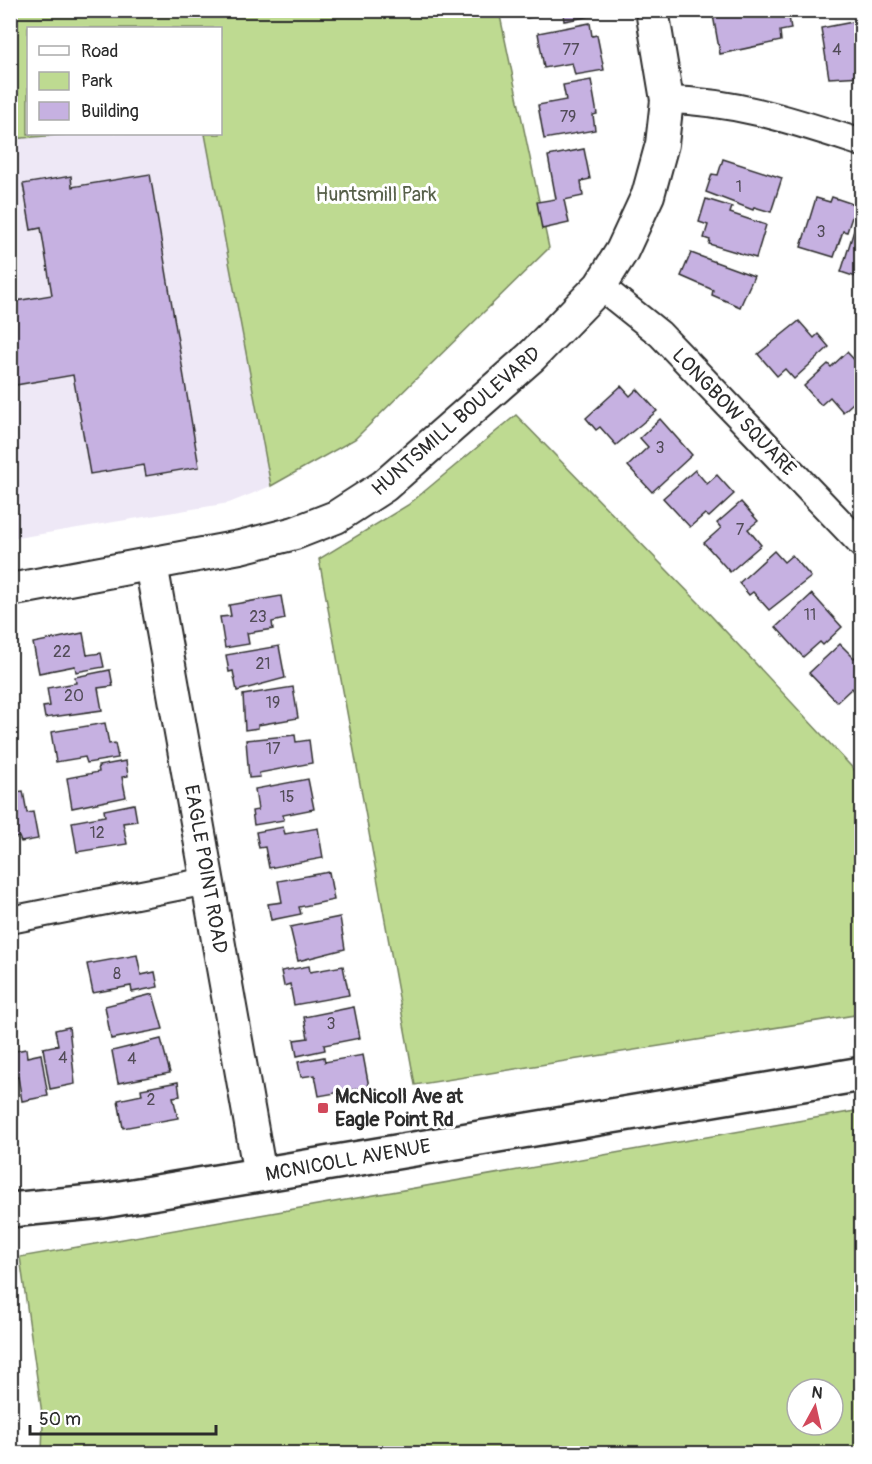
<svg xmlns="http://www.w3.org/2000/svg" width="872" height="1464" viewBox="0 0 872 1464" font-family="Pangolin,sans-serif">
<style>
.built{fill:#eee8f6}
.green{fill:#beda91;stroke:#74825e;stroke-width:1.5;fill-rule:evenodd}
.building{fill:#c6b1e1;stroke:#2b2b2b;stroke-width:1.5}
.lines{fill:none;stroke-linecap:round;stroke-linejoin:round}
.minor-casing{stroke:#2b2b2b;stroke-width:30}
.tertiary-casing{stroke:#2b2b2b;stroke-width:36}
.secondary-casing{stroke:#2b2b2b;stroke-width:38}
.minor{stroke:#fff;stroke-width:26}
.tertiary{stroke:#fff;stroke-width:32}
.secondary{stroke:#fff;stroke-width:33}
.poi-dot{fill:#d1495b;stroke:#fff;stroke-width:2}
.labels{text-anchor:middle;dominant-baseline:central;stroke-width:6;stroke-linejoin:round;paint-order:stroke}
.number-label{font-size:16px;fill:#524c58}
.park-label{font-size:20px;fill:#57604a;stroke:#fff}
.street-label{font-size:20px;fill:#2b2b2b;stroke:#fff}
.poi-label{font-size:20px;font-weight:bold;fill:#2b2b2b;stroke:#fff;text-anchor:start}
</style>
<rect width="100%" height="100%" fill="#fff"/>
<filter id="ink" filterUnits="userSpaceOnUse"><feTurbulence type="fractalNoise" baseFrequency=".0167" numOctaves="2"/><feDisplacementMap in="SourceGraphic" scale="12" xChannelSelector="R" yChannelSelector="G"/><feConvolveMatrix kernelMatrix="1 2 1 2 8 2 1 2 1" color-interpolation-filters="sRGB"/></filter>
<g filter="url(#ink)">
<path class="built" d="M69 134H205L271 486 229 503 11 539V139Z"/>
<g class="green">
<path d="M10 11H499L549 248 355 439 271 486 205 134H220V28H28V134H69L11 139Z"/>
<path d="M516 415 702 606 861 777V1014L415 1085 319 559 408 505Z"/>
<path d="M861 1110V1453H42L43 1421 20 1257ZM797 1389H833V1425H797Z"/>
</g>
<g class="building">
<path d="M526 10H591L592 16 564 21 563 12 527 18Z"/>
<path d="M737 10H788L791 29 780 31 781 41 720 54 713 15Z"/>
<path d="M853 22 857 47 862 46V76L829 78 821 28Z"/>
<path d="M590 23 592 36 597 35 604 70 575 75 572 63 544 68 538 33Z"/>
<path d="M591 80 597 114 593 115 595 130 544 139 538 105 566 100 563 85Z"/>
<path d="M584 149 590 179 581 181 583 196 564 200 569 223 542 229 537 202 556 199 548 156Z"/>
<path d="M723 159 782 178 771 212 754 207 753 210 706 192 712 174 718 175Z"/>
<path d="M150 174 199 467 146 476 144 465 90 474 73 375 10 386V302L52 295 41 228 31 230 23 184 71 176 72 187Z"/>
<path d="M832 197 856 205 847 232 843 231 834 257 801 247 816 198 830 202Z"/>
<path d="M706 199 732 207 730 213 766 225 756 258 709 244 710 240 704 238 708 225 699 222Z"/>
<path d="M856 224 862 226V279L841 272Z"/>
<path d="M691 253 754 276 740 307 712 295 713 290 681 276Z"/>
<path d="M799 321 814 338 818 334 829 347 794 379 785 369 777 376 758 354Z"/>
<path d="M847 352 862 368V395L843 412 830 397 821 405 804 386 828 364 831 367Z"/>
<path d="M621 386 630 396 637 389 657 411 616 445 600 427 596 430 586 418Z"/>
<path d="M660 419 692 455 652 492 628 466 648 447 640 438Z"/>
<path d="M695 470 707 484 717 475 734 494 709 517 705 514 690 527 663 498Z"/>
<path d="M741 502 758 521 748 529 761 545 730 572 704 543 721 528 717 523Z"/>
<path d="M774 551 784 562 792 555 811 577 769 610 753 592 749 595 739 583Z"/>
<path d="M812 594 842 627 823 645 820 642 803 657 776 627Z"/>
<path d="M281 596 285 619 272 622 273 629 247 633 249 644 225 648 220 617 231 616 229 605Z"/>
<path d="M83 633 87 655 101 653 104 667 76 672 75 666 39 673 33 643Z"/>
<path d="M840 644 854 658 862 651V686L855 692 852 688 837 702 809 673Z"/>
<path d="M279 646 285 678 237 691 233 671 229 672 226 655Z"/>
<path d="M110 670 113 686 98 688 102 710 45 718 43 707 50 706 47 688 76 683 75 677Z"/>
<path d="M293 687 298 718 258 725V728L245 730 243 695Z"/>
<path d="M105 723 109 744 115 743 118 758 87 763 85 757 56 762 51 732Z"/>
<path d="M295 735 296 742 309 740 312 763 259 773 260 777 249 778 246 740Z"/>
<path d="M126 761 128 776 122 777 126 797 72 808 67 778 99 772 98 766Z"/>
<path d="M308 779 314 809 283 815 284 820 254 825 252 811 258 810 255 789Z"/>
<path d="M23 791 27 813 33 812 38 839 21 842 19 837 10 839V793Z"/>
<path d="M134 804 137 821 123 823 127 844 77 852 72 822 105 816 104 810Z"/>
<path d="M283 827 285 834 318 828 323 858 269 868 265 847 259 848 256 832Z"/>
<path d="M329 872 334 900 299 907 301 914 271 920 268 904 282 902 278 881Z"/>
<path d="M340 917 345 949 298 961 290 927Z"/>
<path d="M137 955 141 975 155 972 158 987 132 992 131 986 93 993 87 964Z"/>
<path d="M309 966 310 972 343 966 349 995 294 1005 290 984 284 986 281 971Z"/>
<path d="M153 994 163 1029 111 1039 105 1006Z"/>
<path d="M354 1007 360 1038 324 1045 325 1050 297 1056 294 1040 308 1038 304 1017Z"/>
<path d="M69 1027 75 1084 50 1089 43 1048 58 1045 55 1030Z"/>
<path d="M161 1039 170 1073 118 1083 112 1051Z"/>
<path d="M26 1049 27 1057 41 1054 48 1096 22 1101 18 1077 13 1078 10 1052Z"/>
<path d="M363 1055 369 1087 319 1096 315 1075 301 1077 298 1062 324 1057 325 1062Z"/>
<path d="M178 1082 180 1096 173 1097 178 1118 123 1128 118 1100 142 1095 141 1089Z"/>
</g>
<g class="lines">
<g class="minor-casing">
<g id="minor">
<path d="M667 100C736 101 797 122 862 143"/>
<path d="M600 286 660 334 862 545"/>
<path d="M10 920 207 881"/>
</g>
</g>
<g class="tertiary-casing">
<g id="tertiary">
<path d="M151 564 260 1175"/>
<path d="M10 590 240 547 295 533 336 517 384 486 531 357 600 286 622 251 648 195 662 144 667 100 652 10"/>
</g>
</g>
<g class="secondary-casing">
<path id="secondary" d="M10 1210 103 1201 862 1074"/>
</g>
<use href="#minor" class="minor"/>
<use href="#tertiary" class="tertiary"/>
<use href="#secondary" class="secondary"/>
</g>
</g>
<rect class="poi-dot" x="317" y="1102" width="12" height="12" rx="3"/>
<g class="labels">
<g class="number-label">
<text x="571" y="50">77</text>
<text x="837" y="50">4</text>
<text x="568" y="117">79</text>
<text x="739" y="187">1</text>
<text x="821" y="232">3</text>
<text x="660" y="448">3</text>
<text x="740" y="530">7</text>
<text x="810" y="615">11</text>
<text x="258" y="617">23</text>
<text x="62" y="652">22</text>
<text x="263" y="664">21</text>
<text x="74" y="696">20</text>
<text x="273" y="703">19</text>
<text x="273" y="749">17</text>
<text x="287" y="797">15</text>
<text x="97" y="833">12</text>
<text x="117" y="974">8</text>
<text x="331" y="1024">3</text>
<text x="63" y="1058">4</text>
<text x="132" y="1059">4</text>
<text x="151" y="1100">2</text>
</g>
<g class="park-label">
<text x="376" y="194">Huntsmill Park</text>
</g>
<g class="street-label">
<text transform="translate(734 412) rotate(46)">LONGBOW SQUARE</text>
<text transform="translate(456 421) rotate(-41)">HUNTSMILL BOULEVARD</text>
<text transform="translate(206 869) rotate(80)">EAGLE POINT ROAD</text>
<text transform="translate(348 1160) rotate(-10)">MCNICOLL AVENUE</text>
</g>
<g class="poi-label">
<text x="335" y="1096">McNicoll Ave at<tspan x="335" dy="23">Eagle Point Rd</tspan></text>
</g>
</g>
<rect width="872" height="1464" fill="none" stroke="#fff" stroke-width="36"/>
<rect x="18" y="18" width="836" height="1428" fill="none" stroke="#2b2b2b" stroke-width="2" filter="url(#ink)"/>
<rect x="27" y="27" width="195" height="108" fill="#ffffff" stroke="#aaaaaa" stroke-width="1.5"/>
<rect x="39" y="46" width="30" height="9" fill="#ffffff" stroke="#aaaaaa" stroke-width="1.5"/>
<text x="81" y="57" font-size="18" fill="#2b2b2b">Road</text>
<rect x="39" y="72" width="30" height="18" fill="#beda91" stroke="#aaaaaa" stroke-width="1.5"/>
<text x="81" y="87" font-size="18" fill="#2b2b2b">Park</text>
<rect x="39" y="102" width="30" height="18" fill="#c6b1e1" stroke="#aaaaaa" stroke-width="1.5"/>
<text x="81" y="117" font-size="18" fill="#2b2b2b">Building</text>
<g transform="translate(815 1407) rotate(8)"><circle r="28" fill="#ffffff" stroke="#aaaaaa" stroke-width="1.5"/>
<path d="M0-4.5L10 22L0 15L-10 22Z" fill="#d1495b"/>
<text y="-9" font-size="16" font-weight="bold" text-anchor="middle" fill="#2b2b2b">N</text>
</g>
<path d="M30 1425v9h186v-9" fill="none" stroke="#2b2b2b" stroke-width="3"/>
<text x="39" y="1425" font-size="18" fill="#2b2b2b" stroke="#ffffff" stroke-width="4.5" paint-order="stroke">50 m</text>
</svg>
